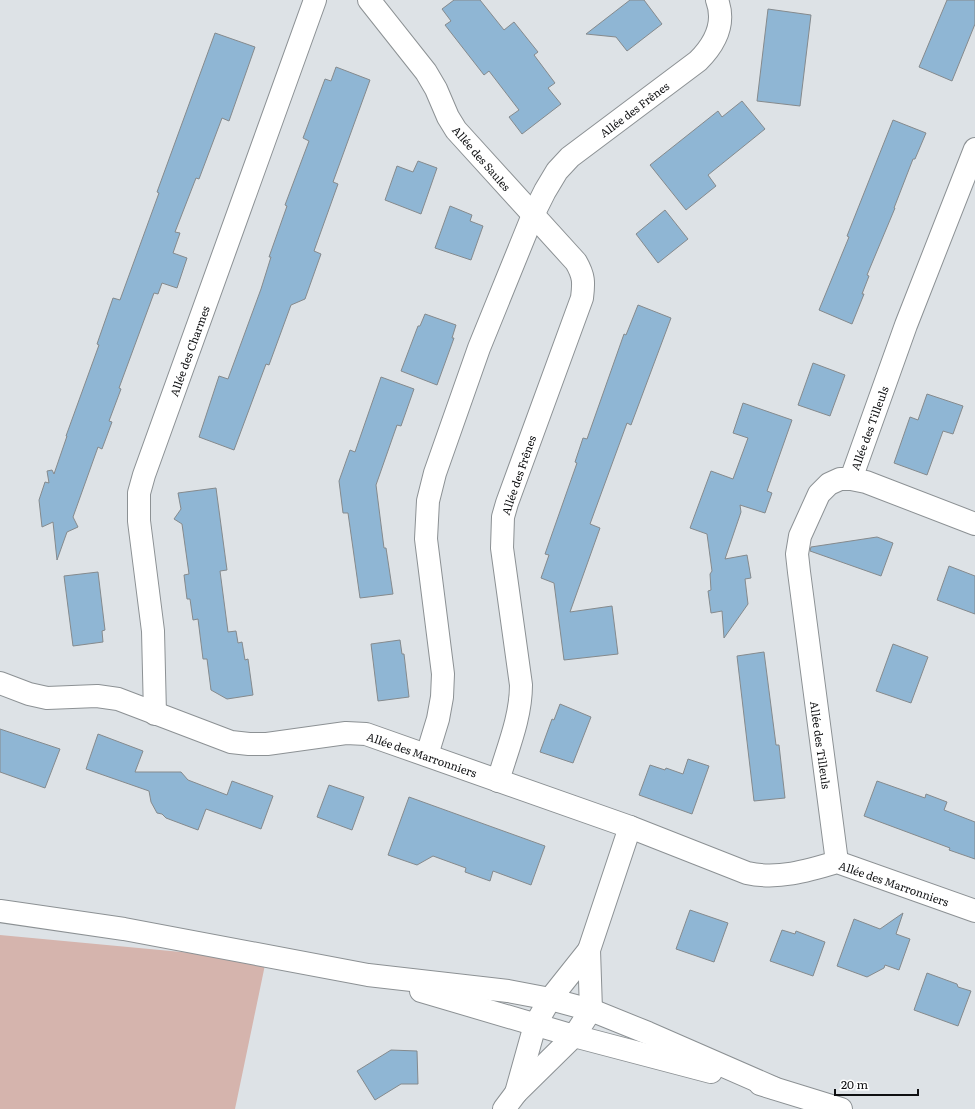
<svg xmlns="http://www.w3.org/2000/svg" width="975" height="1109" viewBox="0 0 975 1109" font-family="Literata,serif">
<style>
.green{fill:#d5b4ad}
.building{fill:#8fb6d4;stroke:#858a8d}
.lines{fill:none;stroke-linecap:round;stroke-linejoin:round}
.street-casing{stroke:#8c9194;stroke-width:24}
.secondary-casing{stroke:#8c9194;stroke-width:24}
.street{stroke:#fff;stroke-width:22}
.secondary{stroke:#fff;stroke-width:22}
.labels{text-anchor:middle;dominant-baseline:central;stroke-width:3;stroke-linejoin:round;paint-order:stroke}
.street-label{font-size:11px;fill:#0f1012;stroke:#fff}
</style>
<rect width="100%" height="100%" fill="#dde2e6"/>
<path class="green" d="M0 935 266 960 235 1109H0Z"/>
<g class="building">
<path d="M454 0H480L504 30 514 22 538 52 534 55 555 83 548 88 561 104 522 134 509 117 519 110 489 71 484 75 445 25 451 21 442 9Z"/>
<path d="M630 0H644L662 24 627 51 616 37 586 34Z"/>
<path d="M947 0H975V24L952 81 919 67Z"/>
<path d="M768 9 811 15 800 106 757 101Z"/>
<path d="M215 33 255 47 229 121 222 118 199 179 196 178 175 232 180 233 173 253 187 258 177 288 162 283 158 294 154 293 119 388 121 389 109 421 112 422 102 449 98 447 73 517 78 527 67 532 57 560 53 522 42 527 39 500 45 482 49 483 47 471 52 470 54 474 67 436H66L99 345 97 344 113 298 120 300 159 193 157 192Z"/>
<path d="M336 67 370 80 333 182 338 184 314 251 321 254 305 299 291 305 269 365 266 364 234 450 199 437 219 376 228 379 261 289 271 257H269L287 206 285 205 309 141 303 138 325 79 331 81Z"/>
<path d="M742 101 765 129 708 175 716 186 686 210 650 165 718 111 722 117Z"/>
<path d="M893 120 926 133 915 159H913L894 208H895L867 275 869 276 862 294H864L852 324 819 310 849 237 847 236Z"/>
<path d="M418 161 437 168 421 214 385 200 397 166 413 172Z"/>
<path d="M450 206 472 215 470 221 483 226 471 260 435 248Z"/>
<path d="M665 210 688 239 658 263 636 234Z"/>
<path d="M638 305 671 318 631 425 627 423 590 524 600 528 570 612 612 606 618 654 564 660 554 583 541 578 549 555 545 554 577 463 575 462 583 438 587 439 624 334 626 335Z"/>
<path d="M425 314 456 325 452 338H454L437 385 401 371 418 326H420Z"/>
<path d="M813 363 845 375 830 416 798 405Z"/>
<path d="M381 377 414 389 401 426 397 425 376 485 384 548H386L393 594 360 598 348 513H343L339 481 350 450 355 452Z"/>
<path d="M927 394 963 406 953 434 943 431 927 475 894 463 910 417 918 420Z"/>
<path d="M743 403 792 420 767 491 772 493 765 513 740 505 741 512 725 559 747 555 751 578 745 579 748 604 724 638 722 611 711 613 708 591 711 590 710 574 712 571 707 534 690 528 711 471 733 479 748 438 733 433Z"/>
<path d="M216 488 227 570 220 571 228 632 236 631 238 643 242 642 245 660 248 659 253 695 227 699 211 690 207 659H203L198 619 193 620 190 599H187L184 575 189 574 182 524 174 519 181 509 178 493Z"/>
<path d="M877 537 893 543 881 576 810 551 811 547Z"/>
<path d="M949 566 975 576V614L937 600Z"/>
<path d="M98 572 105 630 102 631 103 642 73 646 64 576Z"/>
<path d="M400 640 402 654H404L409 697 378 701 371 644Z"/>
<path d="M893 644 928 657 911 703 876 691Z"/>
<path d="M764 652 776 745H779L785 798 754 801 737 656Z"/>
<path d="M560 704 591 717 573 763 540 752 552 719 554 720Z"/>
<path d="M0 729 60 749 45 788 0 772Z"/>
<path d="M98 734 143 751 135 772H181L188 780 227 795 232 781 273 796 261 829 206 809 198 830 166 818 162 814 157 813 151 802 149 791 86 769Z"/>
<path d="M688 759 709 766 692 814 639 795 650 765 665 770 666 768 683 774Z"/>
<path d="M877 781 925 798 926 794 947 802 944 810 975 822V859L949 850 950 848 864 816Z"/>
<path d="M329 785 364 797 352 830 317 817Z"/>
<path d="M409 797 545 846 531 885 493 871 490 881 465 872 466 868 433 856 417 865 388 855Z"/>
<path d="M690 910 728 923 714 962 676 949Z"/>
<path d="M903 913 896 934 910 939 899 970 885 965 884 968 867 977 837 966 854 919 880 929Z"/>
<path d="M782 930 795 934 796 931 825 942 813 976 770 961Z"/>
<path d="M927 973 957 984 958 987 971 991 958 1026 914 1010Z"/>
<path d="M391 1050 417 1051 418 1084H401L375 1100 357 1071Z"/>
</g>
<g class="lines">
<g class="street-casing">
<g id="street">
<path d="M369 0 426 72 436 89 448 117 456 130 576 262C584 276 584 282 582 298L507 503 503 517 502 548 521 685C521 718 507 750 498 781"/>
<path d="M851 479 866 482 975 524"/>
<path d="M0 683 29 694 47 698 97 696 118 699 231 742 249 744H267L346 733 366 734 630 827 747 873C777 880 807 871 837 862L975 911"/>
<path d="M155 714 153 631 139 521V493L144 475 315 0"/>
<path d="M427 755 438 719 442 697 443 674 426 539 428 501 435 473 479 348 533 215 545 191 557 171 570 157 698 61C714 45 726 24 717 0"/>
<path d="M837 862 799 572 797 554 800 536 819 494 829 484 840 479H851L906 325 975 149"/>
<path d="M516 1093 535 1025 550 999 589 950"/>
<path d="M504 1109 516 1093 574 1036 591 1010 589 950 630 827"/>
</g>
</g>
<g class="secondary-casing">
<g id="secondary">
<path d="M0 911 124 929 368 975 508 991 550 999 591 1010 648 1033 774 1088"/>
<path d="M421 991 574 1036 711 1072"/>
<path d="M760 1084 841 1109"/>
</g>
</g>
<use href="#street" class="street"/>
<use href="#secondary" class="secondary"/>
</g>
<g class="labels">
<g class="street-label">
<text transform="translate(634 109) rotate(-37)">Allée des Frênes</text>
<text transform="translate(482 158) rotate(49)">Allée des Saules</text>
<text transform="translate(189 351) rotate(-70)">Allée des Charmes</text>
<text transform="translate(869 428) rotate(-70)">Allée des Tilleuls</text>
<text transform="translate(518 475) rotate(-71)">Allée des Frênes</text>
<text transform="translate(821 745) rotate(82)">Allée des Tilleuls</text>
<text transform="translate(422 754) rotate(19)">Allée des Marronniers</text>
<text transform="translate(894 883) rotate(19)">Allée des Marronniers</text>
</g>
</g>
<path d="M835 1089v6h83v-6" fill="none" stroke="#0f1012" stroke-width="2"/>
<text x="841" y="1089" font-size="12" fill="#0f1012" stroke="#ffffff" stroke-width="3" paint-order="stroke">20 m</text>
</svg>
